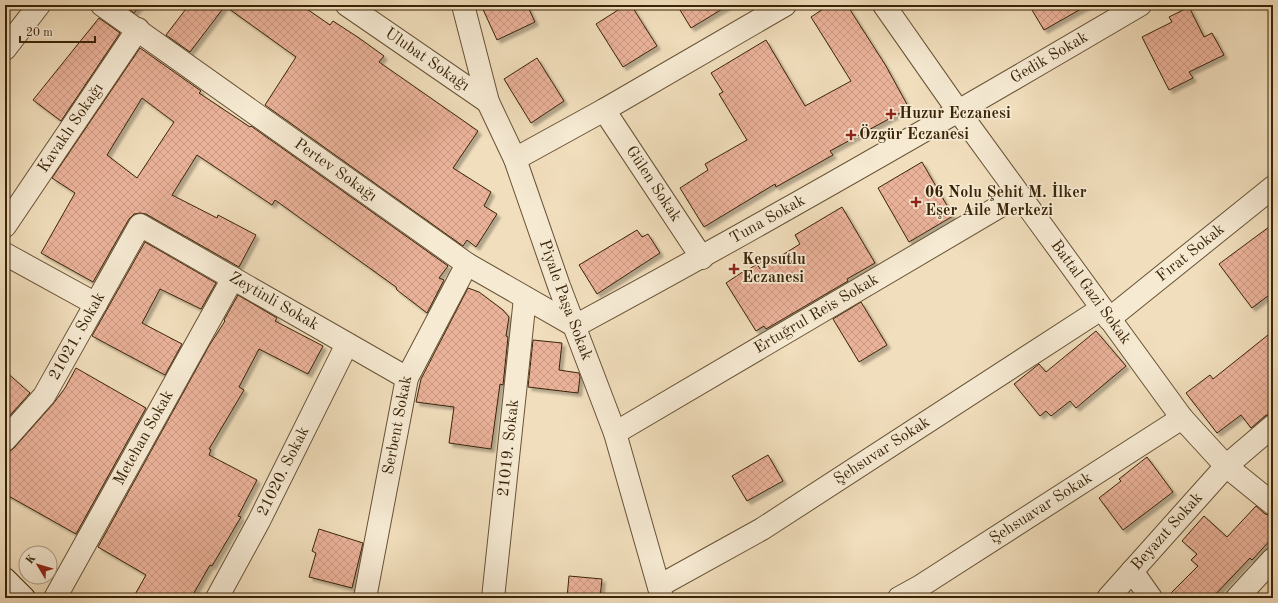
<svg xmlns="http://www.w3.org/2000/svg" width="1278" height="603" viewBox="0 0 1278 603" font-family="'Old Standard TT',serif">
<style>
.building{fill:url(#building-cross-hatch);stroke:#392408;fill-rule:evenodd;filter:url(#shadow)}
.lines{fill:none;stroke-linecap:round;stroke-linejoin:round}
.street-casing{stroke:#675235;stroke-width:24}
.secondary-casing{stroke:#392408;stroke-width:24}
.street{stroke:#f6ead3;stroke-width:22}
.secondary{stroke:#f6ead3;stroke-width:22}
.poi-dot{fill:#8f2418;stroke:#f6ead3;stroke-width:1.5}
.labels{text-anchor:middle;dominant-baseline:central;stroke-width:3.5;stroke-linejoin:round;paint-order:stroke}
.street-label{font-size:16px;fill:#392408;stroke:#f6ead3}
.poi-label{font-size:16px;font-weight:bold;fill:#392408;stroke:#f6ead3;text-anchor:start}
</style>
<defs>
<pattern id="building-cross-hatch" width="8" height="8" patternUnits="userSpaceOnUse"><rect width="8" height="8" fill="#ebb29a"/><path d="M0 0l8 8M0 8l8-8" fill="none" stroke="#ca9983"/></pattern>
<filter id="shadow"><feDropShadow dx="3.5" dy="3.5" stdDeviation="1" flood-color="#0004"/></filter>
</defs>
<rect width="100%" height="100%" fill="#f1debc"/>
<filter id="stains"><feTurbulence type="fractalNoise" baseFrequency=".005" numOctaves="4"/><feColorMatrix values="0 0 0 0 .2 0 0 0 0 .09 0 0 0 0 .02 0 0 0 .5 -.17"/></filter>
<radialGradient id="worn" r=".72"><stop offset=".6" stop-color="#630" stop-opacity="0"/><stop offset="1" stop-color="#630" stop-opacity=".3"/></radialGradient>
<g class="building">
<path d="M124 5H140L134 13Z"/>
<path d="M189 5H301L330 25 333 21 359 38 384 56 379 62 478 131 453 168 491 192 484 206 497 214 476 247 467 240 463 246 265 105 296 57 225 6 190 52 166 35Z"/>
<path d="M481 5H527L535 22 497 40Z"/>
<path d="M626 5H631L657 46 623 67 596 24Z"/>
<path d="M677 5H729L691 28Z"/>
<path d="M829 5H847L886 66 909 108 830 151 833 155 776 187 775 184 704 227 680 188 708 170 705 164 747 140 719 94 723 92 711 73 766 40 805 106 851 81 811 17Z"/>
<path d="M1029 5H1088L1044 30Z"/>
<path d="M1189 7 1204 37 1212 33 1224 55 1189 72 1193 78 1169 90 1142 37 1172 22 1169 17Z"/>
<path d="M99 18 120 33 61 121 33 100Z"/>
<path d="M140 48 201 91 199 93 250 127 251 126 448 266 439 278 444 280 427 313 397 290 396 287 275 200 272 205 197 155 172 195 217 218 218 215 256 235 239 267 146 214 140 213 134 214 129 219 93 282 41 253 75 193 52 178ZM142 98 174 122 137 178 107 155Z"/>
<path d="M537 58 564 101 531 123 504 79Z"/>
<path d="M922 162 953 216 909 242 878 188Z"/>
<path d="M842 207 875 263 847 279 848 281 766 329 764 326 756 331 726 283 747 269 748 270 757 264 760 269 800 244 795 235Z"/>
<path d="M1273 224V292L1252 308 1219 264Z"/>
<path d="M637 230 642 237 648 234 660 253 597 294 579 265Z"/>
<path d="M145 242 216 283 201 309 160 289 142 323 182 344 165 375 92 336Z"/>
<path d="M468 288 479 292 503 310 509 317 506 336 508 337 503 385 500 384 491 449 449 443 454 407 416 402 421 379Z"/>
<path d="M238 295 277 318 275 321 323 346 308 374 259 349 239 387 244 390 209 449 211 450 209 455 257 480 238 516 241 517 212 566 210 565 191 598H133L146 575 98 547 209 346 225 321 224 320Z"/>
<path d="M861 302 887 345 859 362 833 319Z"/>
<path d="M1096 331 1126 366 1076 408 1070 401 1051 416 1046 411 1040 416 1014 384 1039 364 1046 372Z"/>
<path d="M1273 331V412L1265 416 1251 428 1241 415 1217 433 1186 393 1210 375 1213 379Z"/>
<path d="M533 340 562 343 559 370 579 373 580 377 578 393 528 387Z"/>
<path d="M76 368 146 408 76 534 5 494V452H9L14 448 53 404 65 388Z"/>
<path d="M5 371 30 393 5 421Z"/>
<path d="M768 455 783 481 747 501 732 476Z"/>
<path d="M1147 457 1173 492 1123 530 1099 498 1121 481 1119 479Z"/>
<path d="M1256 506 1265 514 1273 516V537L1252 560 1250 558 1212 598H1166L1198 566 1191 560 1197 554 1182 541 1204 516 1227 537Z"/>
<path d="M319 529 363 543 352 588 309 577 316 553 312 551Z"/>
<path d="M569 576 602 579 600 598H567Z"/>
</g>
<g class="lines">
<g class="street-casing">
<g id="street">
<path id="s1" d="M102 5 467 264 575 326C766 223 953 115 1140 5"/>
<path id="s2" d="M347 5 488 102"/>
<path id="s3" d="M463 5 488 102 515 159 559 286 615 433 662 598"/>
<path id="s4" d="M884 5 959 112 1182 418 1226 466 1273 504"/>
<path d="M5 49 39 5"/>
<path id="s5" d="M604 110 702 258"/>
<path d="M515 159 604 110 785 5"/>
<path id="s6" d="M5 226 138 29"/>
<path d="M5 254 96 304"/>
<path id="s7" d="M1109 319 1273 187"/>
<path id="s8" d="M615 433 1019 195"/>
<path id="s9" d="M5 440 44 396 140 225 407 378"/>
<path d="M1132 571 1151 598"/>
<path id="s10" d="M659 586 762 529 1101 309"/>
<path id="s11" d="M55 598 233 278"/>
<path id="s12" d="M217 598 259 521 347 344"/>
<path id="s13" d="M365 598 407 378 467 264"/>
<path id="s14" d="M493 598 525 298"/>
<path id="s15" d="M899 598 919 587 1182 418"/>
<path id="s16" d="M1108 598 1226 466 1273 426"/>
<path d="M1237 598 1273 559"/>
</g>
</g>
<g class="secondary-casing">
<path id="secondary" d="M5 579 24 598"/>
</g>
<use href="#street" class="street"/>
<use href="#secondary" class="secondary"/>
</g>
<g class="poi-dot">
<path d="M889 108h4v4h4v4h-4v4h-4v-4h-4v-4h4z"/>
<path d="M849 129h4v4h4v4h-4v4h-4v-4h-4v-4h4z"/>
<path d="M914 196h4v4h4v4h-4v4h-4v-4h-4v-4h4z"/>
<path d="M732 263h4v4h4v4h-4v4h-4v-4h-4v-4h4z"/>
</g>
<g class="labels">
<g class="street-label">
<text stroke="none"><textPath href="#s1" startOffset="1117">Gedik Sokak</textPath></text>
<text stroke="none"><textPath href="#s2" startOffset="97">Ulubat Sokağı</textPath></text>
<text stroke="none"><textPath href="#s6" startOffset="118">Kavaklı Sokağı</textPath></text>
<text stroke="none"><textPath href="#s1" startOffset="286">Pertev Sokağı</textPath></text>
<text stroke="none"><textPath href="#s5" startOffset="89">Gülen Sokak</textPath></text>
<text stroke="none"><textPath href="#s1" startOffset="792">Tuna Sokak</textPath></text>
<text stroke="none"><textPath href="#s7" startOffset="105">Fırat Sokak</textPath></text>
<text stroke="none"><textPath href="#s4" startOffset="354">Battal Gazi Sokak</textPath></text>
<text stroke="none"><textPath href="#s3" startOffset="313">Piyale Paşa Sokak</textPath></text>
<text stroke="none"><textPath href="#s9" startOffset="409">Zeytinli Sokak</textPath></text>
<text stroke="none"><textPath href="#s8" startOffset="234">Ertuğrul Reis Sokak</textPath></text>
<text stroke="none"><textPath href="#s9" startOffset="127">21021. Sokak</textPath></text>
<text stroke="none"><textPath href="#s13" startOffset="176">Serbent Sokak</textPath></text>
<text stroke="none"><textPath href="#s11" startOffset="183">Metehan Sokak</textPath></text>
<text stroke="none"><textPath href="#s14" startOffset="151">21019. Sokak</textPath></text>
<text stroke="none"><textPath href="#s10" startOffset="261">Şehsuvar Sokak</textPath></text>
<text stroke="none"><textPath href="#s12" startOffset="143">21020. Sokak</textPath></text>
<text stroke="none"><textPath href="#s15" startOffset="168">Şehsuavar Sokak</textPath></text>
<text stroke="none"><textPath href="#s16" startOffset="89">Beyazıt Sokak</textPath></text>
</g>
<g class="poi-label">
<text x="899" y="114">Huzur Eczanesi</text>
<text x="859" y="135">Özgür Eczanesi</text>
<text x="925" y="193">06 Nolu Şehit M. İlker<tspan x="925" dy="18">Eşer Aile Merkezi</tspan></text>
<text x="742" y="260">Kepsutlu<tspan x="742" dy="18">Eczanesi</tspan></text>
</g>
</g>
<rect width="1278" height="603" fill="none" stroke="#f1debc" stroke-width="20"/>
<rect x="6" y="6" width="1266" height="591" fill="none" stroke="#392408" stroke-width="2"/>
<rect x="10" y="10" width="1258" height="583" fill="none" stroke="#392408"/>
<g transform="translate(38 565) rotate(308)"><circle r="19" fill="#f6ead3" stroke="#aa9b82"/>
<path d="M0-3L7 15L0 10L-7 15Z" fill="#8f2418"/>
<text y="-6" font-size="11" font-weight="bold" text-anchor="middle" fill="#392408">K</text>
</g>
<path d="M20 36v6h75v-6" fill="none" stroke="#392408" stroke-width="2"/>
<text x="26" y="36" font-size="12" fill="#392408" stroke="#f6ead3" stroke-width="3" paint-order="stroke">20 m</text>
<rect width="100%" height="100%" filter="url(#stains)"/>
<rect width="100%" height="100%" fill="url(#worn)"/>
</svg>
